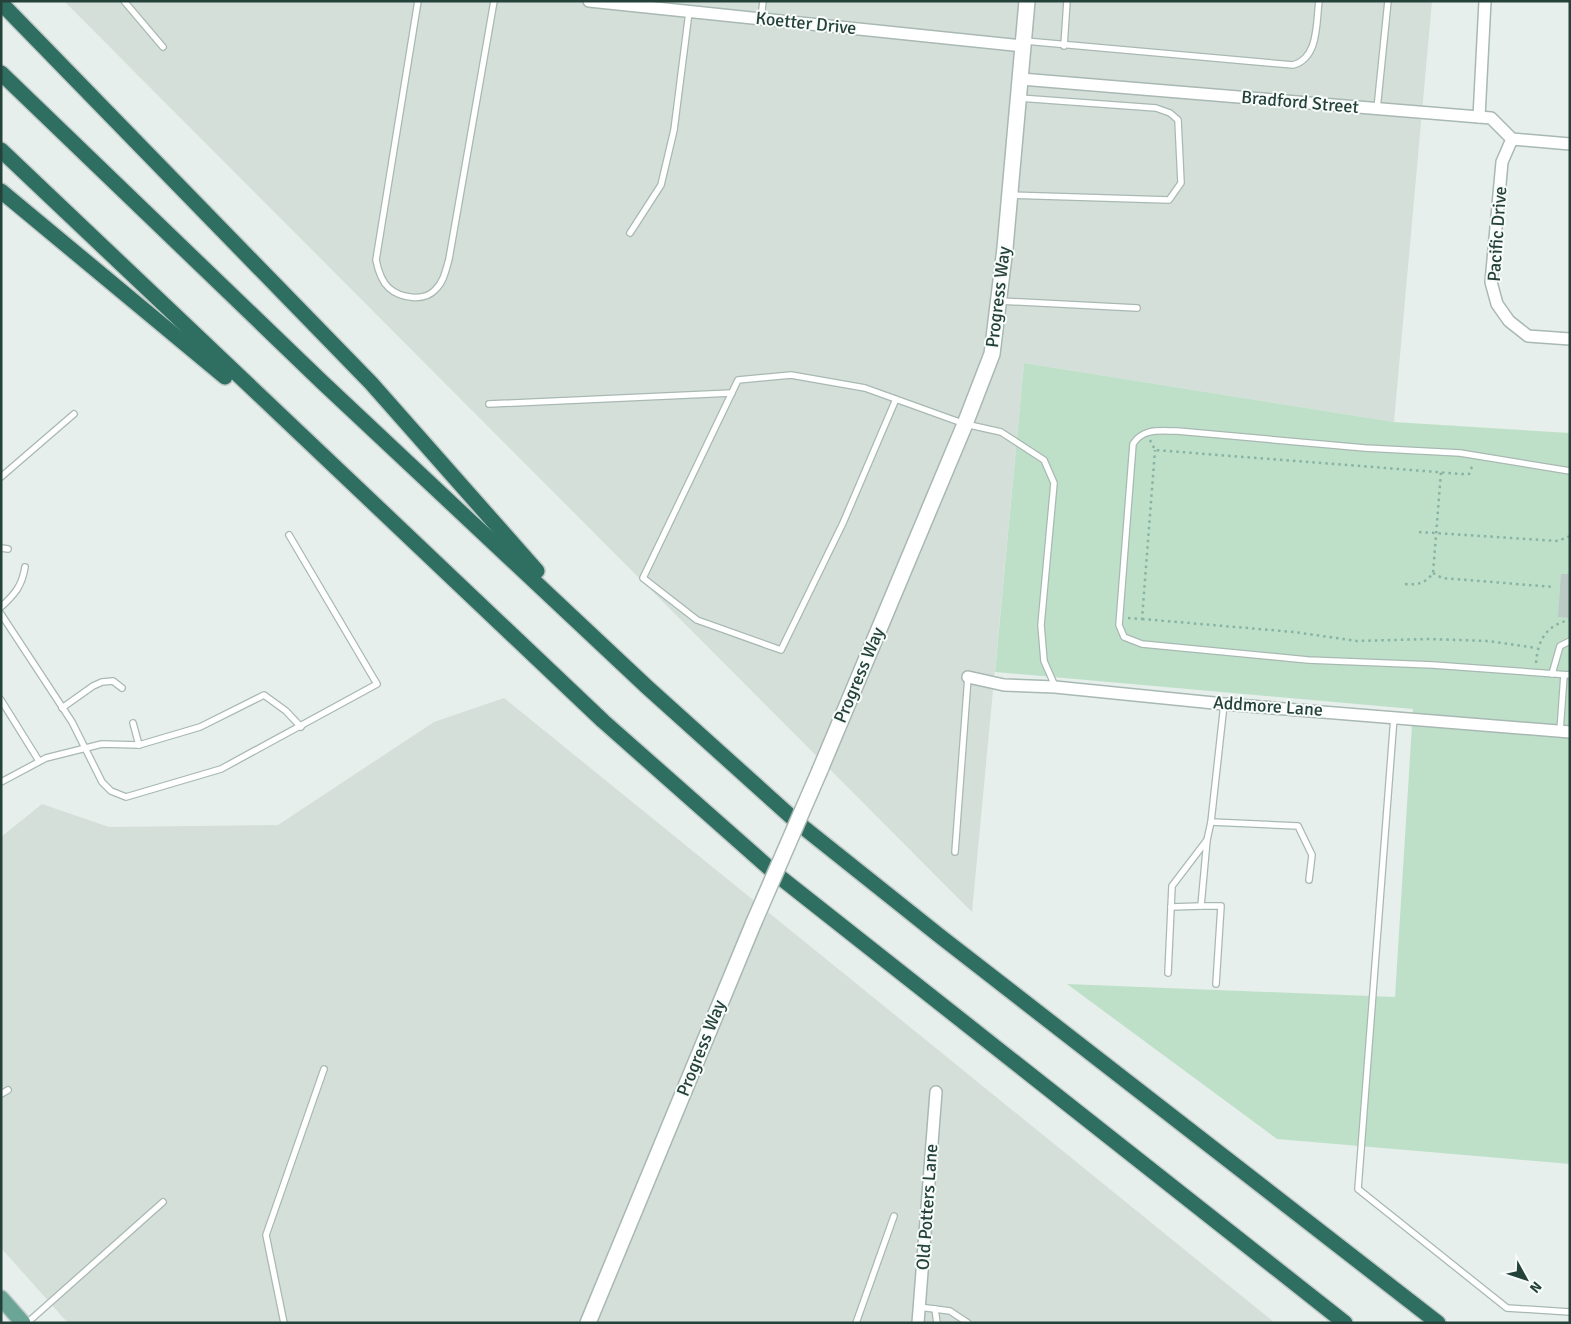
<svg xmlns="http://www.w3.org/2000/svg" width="1571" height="1324" viewBox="0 0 1571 1324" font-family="Signika,sans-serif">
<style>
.built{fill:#d4dfda}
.green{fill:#bfe0c8}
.building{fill:#bbcac4}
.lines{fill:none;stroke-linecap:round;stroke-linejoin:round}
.service-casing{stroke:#a8b8b2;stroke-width:8}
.minor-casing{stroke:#a8b8b2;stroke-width:14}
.tertiary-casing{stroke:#a8b8b2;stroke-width:18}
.primary-casing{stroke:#c2cac8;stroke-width:18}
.motorway-casing{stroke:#c2cac8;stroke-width:18}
.path{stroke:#86b3a5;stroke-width:2.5;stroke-dasharray:2.5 4;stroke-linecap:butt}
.service{stroke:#fff;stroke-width:5.5}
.minor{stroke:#fff;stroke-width:11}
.tertiary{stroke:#fff;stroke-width:15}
.primary{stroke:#6aa596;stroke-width:15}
.motorway{stroke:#2f6f62;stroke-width:15}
.tertiary-bridge-casing{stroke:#a8b8b2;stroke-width:18;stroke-linecap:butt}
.tertiary-bridge{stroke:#fff;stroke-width:15}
.labels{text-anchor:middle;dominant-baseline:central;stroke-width:4;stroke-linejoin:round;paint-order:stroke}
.street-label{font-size:18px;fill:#24423a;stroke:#f7fbf9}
</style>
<rect width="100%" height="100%" fill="#e6efeb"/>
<g class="built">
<path d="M64 1H1432L1394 422 1024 363 972 912Z"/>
<path d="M504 698 1275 1323H68L1 1248V837L42 804 109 827 278 825 434 722Z"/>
</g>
<path class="green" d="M1024 363 1394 422 1570 433V1164L1277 1139 1067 984 1395 997 1413 709 995 672Z"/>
<path class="building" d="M1561 574H1570V618L1558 617Z"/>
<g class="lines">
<g class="service-casing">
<g id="service">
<path d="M124 1 163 47"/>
<path d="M418 1 376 260C378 270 381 281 389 288 400 298 424 302 435 290 444 282 446 269 449 259L494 1"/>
<path d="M761 19 763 1"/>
<path d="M1025 41 1293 65C1319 58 1316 23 1319 1"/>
<path d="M1064 46 1067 1"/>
<path d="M1377 109 1388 1"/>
<path d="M1010 195 1169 200 1181 183 1178 120 1170 113 1156 108 1019 98"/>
<path d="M630 233 661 185 674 130 689 12"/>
<path d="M1000 301 1137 308"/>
<path d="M896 399 843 523 781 650 697 620 643 578 738 380 791 375 865 388 965 424 1001 432 1044 460 1054 483 1041 625 1044 661 1055 686"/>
<path d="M489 404 732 393"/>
<path d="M1570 471 1460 453 1365 448 1177 431C1159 431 1143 428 1133 444L1119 625 1124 637 1142 644 1308 660 1433 665 1570 675"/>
<path d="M1 477 74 414"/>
<path d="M1 548 8 549"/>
<path d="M1 607C15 594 22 586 25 567"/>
<path d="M1 614 72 722 102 782 111 791 126 797 221 769 377 684 289 535"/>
<path d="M1552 674 1560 646 1570 641"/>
<path d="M1 700 39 761"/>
<path d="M1224 704 1211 822 1298 826 1312 855 1309 880"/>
<path d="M62 708 93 686 102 682 113 681 122 688"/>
<path d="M1394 717 1358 1189 1507 1308 1570 1312"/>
<path d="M133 723 139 745"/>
<path d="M1560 731 1564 675"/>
<path d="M1 782 46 758 102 744 139 745 200 727 264 695 286 711 301 727"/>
<path d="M1207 840 1201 906H1221L1216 984"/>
<path d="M955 852 968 677"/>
<path d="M1171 907 1201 906"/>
<path d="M1168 973 1172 886 1207 840 1211 822"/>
<path d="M1 1094 8 1090"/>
<path d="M919 1307 950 1311 968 1323"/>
<path d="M935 1309 937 1323"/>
<path d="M27 1323 163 1202"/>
<path d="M284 1323 266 1235 324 1069"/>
<path d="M856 1323 894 1216"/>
</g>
</g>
<g class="minor-casing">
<g id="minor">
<path d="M589 1 1022 46"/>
<path d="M1021 79 1491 118 1512 139 1570 144"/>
<path d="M1479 117 1485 1"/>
<path d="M1512 139 1502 162 1491 282 1497 304 1509 321 1528 336 1570 339"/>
<path d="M968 677 1004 685 1055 687 1224 704 1570 732"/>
<path d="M918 1323 936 1092"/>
</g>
</g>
<g class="tertiary-casing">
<g id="tertiary">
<path d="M820 770 965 424 992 354 1005 248 1027 1"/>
<path d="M588 1323 754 922"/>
</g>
</g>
<g class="primary-casing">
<path id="primary" d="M1 1298 23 1323"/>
</g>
<g class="motorway-casing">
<g id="motorway">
<path d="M1 3 371 383 537 571"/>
<path d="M1 73 321 381 647 687 798 823 941 937 1438 1323"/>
<path d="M1 150 603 721 776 874 1345 1323"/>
<path d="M1 191 225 377"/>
</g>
</g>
<g class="path">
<path d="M1150 440 1155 450 1462 474H1469L1473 464"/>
<path d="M1419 532 1558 541 1570 536"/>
<path d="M1433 573 1442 578 1554 587"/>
<path d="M1405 584C1417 585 1425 584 1433 573L1441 472"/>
<path d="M1128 618 1142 619 1155 450"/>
<path d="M1142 619 1294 632 1357 641 1428 639 1488 641 1537 648"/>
<path d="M1536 663C1538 640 1546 625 1570 620"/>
</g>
<use href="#service" class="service"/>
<use href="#minor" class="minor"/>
<use href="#tertiary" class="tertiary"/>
<use href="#primary" class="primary"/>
<use href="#motorway" class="motorway"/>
<g class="tertiary-bridge-casing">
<path id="tertiary-bridge" d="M754 922 820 770"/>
</g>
<use href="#tertiary-bridge" class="tertiary-bridge"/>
</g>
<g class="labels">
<g class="street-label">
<text transform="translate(806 23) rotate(6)">Koetter Drive</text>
<text transform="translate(1300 102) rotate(5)">Bradford Street</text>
<text transform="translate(1497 234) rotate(-86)">Pacific Drive</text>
<text transform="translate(998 297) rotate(-83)">Progress Way</text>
<text transform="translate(859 675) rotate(-67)">Progress Way</text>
<text transform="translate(1268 706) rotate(4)">Addmore Lane</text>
<text transform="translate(701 1048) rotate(-68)">Progress Way</text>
<text transform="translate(927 1207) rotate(-86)">Old Potters Lane</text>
</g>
</g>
<rect width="1571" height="1324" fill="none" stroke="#24423a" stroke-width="5"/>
<g transform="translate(1526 1279) rotate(130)" stroke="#f7fbf9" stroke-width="4" paint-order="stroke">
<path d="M0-4L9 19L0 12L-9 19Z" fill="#24423a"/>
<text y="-8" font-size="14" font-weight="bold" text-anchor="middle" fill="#24423a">N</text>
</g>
</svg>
